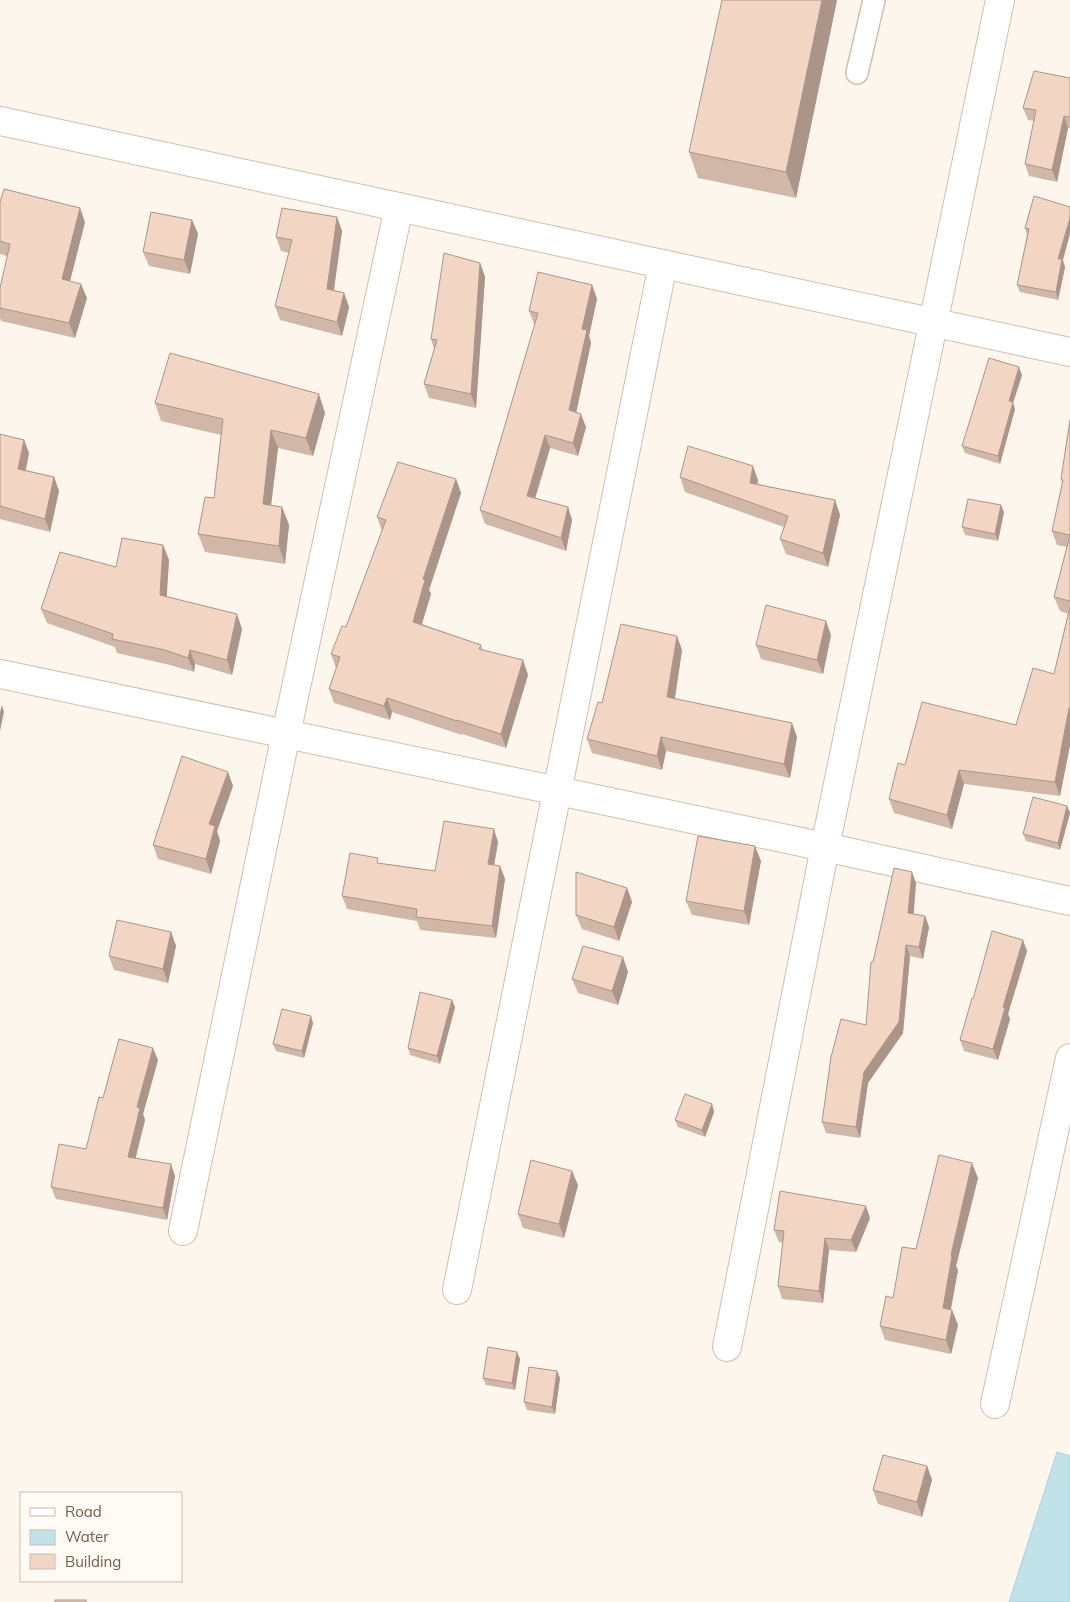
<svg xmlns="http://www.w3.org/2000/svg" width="1070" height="1602" viewBox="0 0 1070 1602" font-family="Mulish,sans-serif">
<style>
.water{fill:#bfe3e8;stroke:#a5d3da}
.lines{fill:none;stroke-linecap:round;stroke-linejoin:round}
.lane-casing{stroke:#d1beb0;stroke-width:24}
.street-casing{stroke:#d1beb0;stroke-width:30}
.lane{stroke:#fff;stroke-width:21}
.street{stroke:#fff;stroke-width:28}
.wall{fill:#d1b7a8}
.shaded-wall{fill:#aa9588}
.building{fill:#f3d5c3;stroke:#aa9588}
</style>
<rect width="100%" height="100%" fill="#fdf6ec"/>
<path class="water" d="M1057 1452 1070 1456V1602H1009Z"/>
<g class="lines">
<g class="lane-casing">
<path id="lane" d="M857 73 874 0"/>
</g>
<g class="street-casing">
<g id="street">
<path d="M0 121 1070 352"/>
<path d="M0 674 825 847 1070 901"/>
<path d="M183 1231 286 734 399 207"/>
<path d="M457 1290 663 264"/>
<path d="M727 1347 825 847 1000 0"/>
<path d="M995 1404 1070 1058"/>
</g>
</g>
<use href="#lane" class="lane"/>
<use href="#street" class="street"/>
</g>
<g class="wall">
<path d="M837 0 796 198 698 178 689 152Z"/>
<path d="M1070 78V128H1068L1057 182 1029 176 1025 164 1034 121 1028 120 1023 108Z"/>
<path d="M1034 196 1065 267 1058 300 1020 292 1017 285 1027 235 1025 228Z"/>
<path d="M0 202 85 222 70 281 87 298 75 338 1 321 0 318V308L7 256 0 254Z"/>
<path d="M337 217 342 231 334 290 344 293 349 307 342 336 280 320 275 306 289 253 281 251 276 237Z"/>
<path d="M192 220 198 234 190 274 149 266 143 252Z"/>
<path d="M480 263 485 277 476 408 429 398 424 384 434 349 431 339Z"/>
<path d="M592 285 597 299 589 336 591 343 576 412 586 427 578 456 550 448 535 498 568 507 572 520 566 551 485 524 480 510 535 324H534L529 311Z"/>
<path d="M1022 375 1013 403 1015 409 1000 464 965 453 962 446Z"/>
<path d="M155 403 325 413 313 456 278 448 271 505 282 507 289 525 285 564 205 552 198 534 214 498 221 435 161 421Z"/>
<path d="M1070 420V745L1060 796 964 784 952 829 894 813 889 799 905 765 1016 725 1054 674 1068 614 1060 611 1054 597 1067 547 1057 545 1052 531 1062 484 1061 479Z"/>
<path d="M0 434 24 440 29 453 26 470 54 477 59 491 50 532 0 519Z"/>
<path d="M680 477 758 480 757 484 835 500 840 515 828 567 786 554 780 539 784 527 685 492Z"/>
<path d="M456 479 461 493 429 590 431 594 422 624 481 645 483 650 523 660 528 675 506 748 462 734V735L392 712 390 720 334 703 329 689 336 668 331 654 346 627 382 531 377 517Z"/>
<path d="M1004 512 998 541 965 535 962 527Z"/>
<path d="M163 545 169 560 166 597 242 629 232 675 195 664 194 672 170 665 117 653 115 647 47 623 41 609 116 567Z"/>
<path d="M831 635 823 674 761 659 756 645Z"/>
<path d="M682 650 675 698 797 737 790 778 666 751 662 770 592 753 587 739 602 703Z"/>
<path d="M233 786 217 831 220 841 211 874 158 859 153 845Z"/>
<path d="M1067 806 1070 813 1060 850 1026 841 1023 834Z"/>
<path d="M498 842 494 865 500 866 505 879 496 938 420 930 417 921 347 909 342 896 380 863 435 871Z"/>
<path d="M761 861 749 925 692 915 686 901Z"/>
<path d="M916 883 913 914 925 916 929 927 923 959 910 956 903 1033 868 1083 860 1138 826 1133 822 1122 866 1025 873 962Z"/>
<path d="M627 888 632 902 619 941 582 929 576 915Z"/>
<path d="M171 932 176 946 168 983 114 970 109 956Z"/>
<path d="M1027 951 1008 1014 1010 1019 998 1060 964 1051 960 1040 973 999Z"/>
<path d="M628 972 618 1005 578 993 572 979Z"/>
<path d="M452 1000 455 1007 440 1064 410 1055 408 1048Z"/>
<path d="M313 1023 304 1058 276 1051 273 1044Z"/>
<path d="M158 1060 143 1114 145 1120 135 1158 175 1176 167 1220 56 1199 51 1187 86 1149 103 1098Z"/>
<path d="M712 1104 714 1112 705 1137 678 1127 675 1120Z"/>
<path d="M978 1178 956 1266 958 1270 951 1310H952L958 1325 951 1354 885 1340 880 1326 916 1249Z"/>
<path d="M578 1185 564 1238 523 1228 518 1214Z"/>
<path d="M870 1218 856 1252 829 1250 823 1303 782 1299 778 1286 783 1243 779 1242 774 1230Z"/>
<path d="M520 1359 515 1390 486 1385 483 1378Z"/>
<path d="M560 1378 555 1414 527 1410 524 1402Z"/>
<path d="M927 1466 932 1480 922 1517 878 1504 873 1490Z"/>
</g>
<g class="shaded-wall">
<path d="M822 0H837L796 198 786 172Z"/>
<path d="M1064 116 1068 128 1057 182 1052 170Z"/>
<path d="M80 208 85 222 67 293 62 279Z"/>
<path d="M337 217 342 231 332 303 327 289Z"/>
<path d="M1070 218V234L1063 260 1065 267 1058 300 1056 292 1058 259Z"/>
<path d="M192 220 198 234 190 274 184 260Z"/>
<path d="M480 263 485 277 476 408 471 394Z"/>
<path d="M81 284 87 298 75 338 69 323Z"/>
<path d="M592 285 597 299 589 336 591 343 574 423 569 410 582 329Z"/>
<path d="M344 293 349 307 342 336 337 322Z"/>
<path d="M1019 367 1022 375 1013 403 1015 409 1000 464 998 456 1009 401Z"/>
<path d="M319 394 325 413 313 456 306 438Z"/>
<path d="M581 414 586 427 578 456 573 443Z"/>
<path d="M271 430 278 448 269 522 263 504Z"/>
<path d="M545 435 550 448 532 509 527 496Z"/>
<path d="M24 440 29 453 23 482 18 469Z"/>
<path d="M753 466 758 480 755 497 750 483Z"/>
<path d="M54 477 59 491 50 532 45 519Z"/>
<path d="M456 479 461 493 429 590 431 594 418 636 413 622 423 579Z"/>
<path d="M835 500 840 515 828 567 823 553Z"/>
<path d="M1001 505 1004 512 998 541 995 534Z"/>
<path d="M282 507 289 525 285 564 279 546Z"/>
<path d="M568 507 572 520 566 551 561 538Z"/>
<path d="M163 545 169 560 166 609 160 595Z"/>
<path d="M237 614 242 629 232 675 227 660Z"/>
<path d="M826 621 831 635 823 674 817 660Z"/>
<path d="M677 636 682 650 673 711 667 697Z"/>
<path d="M190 650 195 664 194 672 188 658Z"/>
<path d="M523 660 528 675 506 748 501 734Z"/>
<path d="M387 698 392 712 390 720 384 706Z"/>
<path d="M2 705 4 712 0 731V712Z"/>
<path d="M1069 708 1070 710V745L1060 796 1055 782Z"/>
<path d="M792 723 797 737 790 778 784 764Z"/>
<path d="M661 737 666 751 662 770 657 756Z"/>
<path d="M959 770 964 784 952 829 947 815Z"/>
<path d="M228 772 233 786 217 831 220 841 211 874 206 859 209 824Z"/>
<path d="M1067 806 1070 813 1060 850 1058 843Z"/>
<path d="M494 829 498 842 492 877 488 864Z"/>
<path d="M755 846 761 861 749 925 744 911Z"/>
<path d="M500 866 505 879 496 938 492 926Z"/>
<path d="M912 872 916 883 913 924 908 913Z"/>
<path d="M627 888 632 902 619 941 614 927Z"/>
<path d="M925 916 929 927 923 959 919 947Z"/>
<path d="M171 932 176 946 168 983 163 969Z"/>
<path d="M1023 940 1027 951 1008 1014 1010 1019 998 1060 993 1049 1003 1007Z"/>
<path d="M906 945 910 956 903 1033 868 1083 860 1138 856 1127 864 1072Z"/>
<path d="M623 957 628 972 618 1005 612 991Z"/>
<path d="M452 1000 455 1007 440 1064 437 1056Z"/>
<path d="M311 1016 313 1023 304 1058 302 1051Z"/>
<path d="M153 1048 158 1060 143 1114 145 1120 133 1169 128 1157 137 1107Z"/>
<path d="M712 1104 714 1112 705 1137 702 1130Z"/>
<path d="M972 1163 978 1178 956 1266 958 1270 948 1323 943 1308 951 1255Z"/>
<path d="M171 1164 175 1176 167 1220 163 1208Z"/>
<path d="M572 1171 578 1185 564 1238 559 1224Z"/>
<path d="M866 1206 870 1218 856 1252 851 1240Z"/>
<path d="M825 1238 829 1250 823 1303 819 1291Z"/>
<path d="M952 1310 958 1325 951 1354 946 1340Z"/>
<path d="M517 1352 520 1359 515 1390 512 1383Z"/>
<path d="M557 1371 560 1378 555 1414 552 1407Z"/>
<path d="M927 1466 932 1480 922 1517 917 1502Z"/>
</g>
<g class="building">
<path d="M722 0H822L786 172 689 152Z"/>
<path d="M1034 71 1070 78V117L1064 116 1052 170 1025 164 1036 110 1023 108Z"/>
<path d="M4 189 80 208 62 279 81 284 69 323 0 308V288L10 244 0 241V202Z"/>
<path d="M1034 196 1070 207V218L1058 259H1062L1056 292 1017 285 1029 229 1025 228Z"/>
<path d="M282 208 337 217 327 289 344 293 337 322 275 306 292 240 276 237Z"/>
<path d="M151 212 192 220 184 260 143 252Z"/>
<path d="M444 253 480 263 471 394 424 384 437 340 431 339Z"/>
<path d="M538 272 592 285 582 329 587 330 569 410 581 414 573 443 545 435 527 496 568 507 561 538 480 510 538 313 529 311Z"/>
<path d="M170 353 319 394 306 438 271 430 263 504 282 507 279 546 198 534 205 497 214 498 223 419 155 403Z"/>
<path d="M989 358 1019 367 1009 401 1013 402 998 456 962 446Z"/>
<path d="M1070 420V601L1054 597 1070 535 1052 531 1063 480 1061 479Z"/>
<path d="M0 434 24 440 18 469 54 477 45 519 0 506Z"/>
<path d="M688 446 753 466 750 483 835 500 823 553 780 539 788 516 680 477Z"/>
<path d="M398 462 456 479 423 579 425 580 413 622 481 645 479 649 523 660 501 734 457 720V721L387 698 384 706 329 689 340 657 331 654 342 626 346 627 386 520 377 517Z"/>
<path d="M968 499 1001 505 995 534 962 527Z"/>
<path d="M122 538 163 545 160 595 237 614 227 660 190 650 188 658 165 650 112 639 113 634 41 609 60 552 116 567Z"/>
<path d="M766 605 826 621 817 660 756 645Z"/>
<path d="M1070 607V708H1069L1055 782 959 770 947 815 889 799 898 763 905 765 922 702 1016 725 1033 668 1054 674Z"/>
<path d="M621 624 677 636 667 697 792 723 784 764 661 737 657 756 587 739 598 702 602 703Z"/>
<path d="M182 756 228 772 209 824 215 826 206 859 153 845Z"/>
<path d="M1033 797 1067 806 1058 843 1023 834Z"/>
<path d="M444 821 494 829 488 864 500 866 492 926 416 917 417 909 342 896 350 853 378 858 377 863 435 871Z"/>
<path d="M698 836 755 846 744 911 686 901Z"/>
<path d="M894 868 912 872 908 913 925 916 919 947 906 945 899 1022 864 1072 856 1127 822 1122 831 1057 841 1019 866 1025 871 962H873Z"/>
<path d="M576 872 627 888 614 927 576 915Z"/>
<path d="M117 920 171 932 163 969 109 956Z"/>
<path d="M992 931 1023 940 1003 1007 1005 1008 993 1049 960 1040 972 998 973 999Z"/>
<path d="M583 946 623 957 612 991 572 979Z"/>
<path d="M420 992 452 1000 437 1056 408 1048Z"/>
<path d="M282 1009 311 1016 302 1051 273 1044Z"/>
<path d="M119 1039 153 1048 137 1107 140 1108 128 1157 171 1164 163 1208 51 1187 59 1144 86 1149 99 1097 103 1098Z"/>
<path d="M685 1094 712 1104 702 1130 675 1120Z"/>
<path d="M939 1155 972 1163 951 1255 952 1256 943 1308 952 1310 946 1340 880 1326 886 1296 893 1298 902 1247 916 1249Z"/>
<path d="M531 1160 572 1171 559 1224 518 1214Z"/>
<path d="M780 1191 866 1206 851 1240 825 1238 819 1291 778 1286 784 1231 774 1230Z"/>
<path d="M488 1347 517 1352 512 1383 483 1378Z"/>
<path d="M529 1367 557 1371 552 1407 524 1402Z"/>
<path d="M883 1455 927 1466 917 1502 873 1490Z"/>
<rect x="55" y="1600" width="31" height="2"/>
</g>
<rect x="20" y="1492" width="162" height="90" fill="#fffaf3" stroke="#cabbb1"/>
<rect x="30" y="1508" width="25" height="8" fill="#ffffff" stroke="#cabbb1"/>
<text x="65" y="1517" font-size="15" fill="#7a5c4d">Road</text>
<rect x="30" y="1530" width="25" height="15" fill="#bfe3e8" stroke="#cabbb1"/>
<text x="65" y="1542" font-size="15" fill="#7a5c4d">Water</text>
<rect x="30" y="1554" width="25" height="15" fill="#f3d5c3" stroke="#cabbb1"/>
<text x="65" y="1567" font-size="15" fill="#7a5c4d">Building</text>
</svg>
